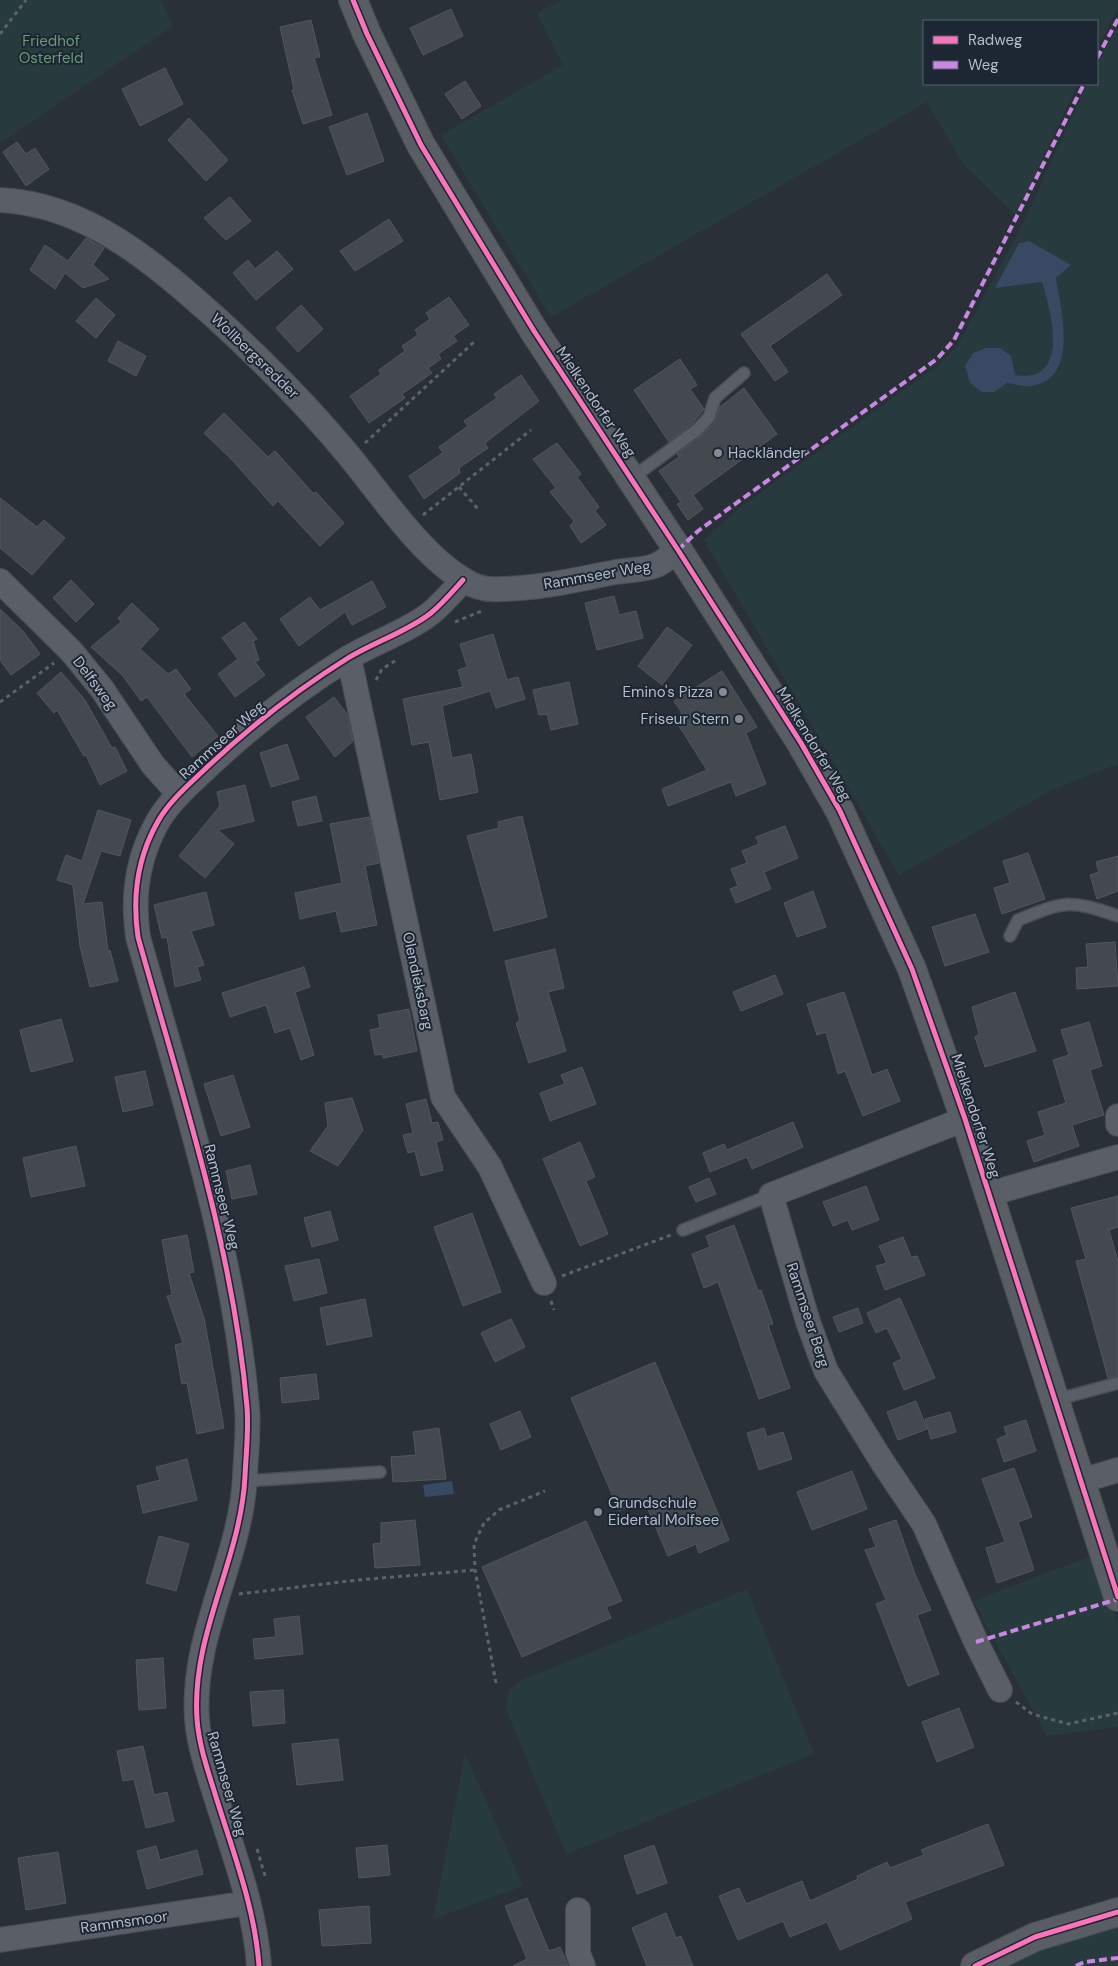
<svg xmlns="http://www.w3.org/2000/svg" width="1118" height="1966" viewBox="0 0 1118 1966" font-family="'DM Sans',sans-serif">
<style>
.green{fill:#273a3e;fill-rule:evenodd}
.water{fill:#384963}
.building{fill:#444950;stroke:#52575f}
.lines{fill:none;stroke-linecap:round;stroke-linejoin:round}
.lane-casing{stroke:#484c53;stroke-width:14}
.street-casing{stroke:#484c53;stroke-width:26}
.secondary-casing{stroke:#484c53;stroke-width:30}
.path{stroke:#5d636a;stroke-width:3;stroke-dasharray:4 4;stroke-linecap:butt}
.lane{stroke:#5a5e66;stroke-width:11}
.street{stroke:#5a5e66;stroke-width:24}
.secondary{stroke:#595d64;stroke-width:28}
.quiet{stroke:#c787e3;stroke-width:4;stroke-dasharray:8 4;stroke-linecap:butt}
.cycleway-casing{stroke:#1d2633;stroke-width:8}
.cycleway{stroke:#fb73b8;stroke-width:5}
.poi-dot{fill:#848b96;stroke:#1d2633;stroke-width:2}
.labels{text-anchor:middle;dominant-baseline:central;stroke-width:4;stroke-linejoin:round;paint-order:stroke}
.park-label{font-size:15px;fill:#6b9a76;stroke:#1d2633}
.street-label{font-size:15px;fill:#b4bcc9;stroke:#1d2633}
.poi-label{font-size:15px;fill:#b4bcc9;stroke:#1d2633;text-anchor:start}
</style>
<rect width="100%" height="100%" fill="#2a3038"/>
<g class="green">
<path d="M0 0H161L173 26 0 143Z"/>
<path d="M562 0H1118V8L1097 48V21H924V84H1078L1016 215 963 164 927 102 551 317 441 135 563 65 537 13Z"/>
<path d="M1118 26V764L1052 790 899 875 704 540 739 508 939 365 959 343 1023 223 1087 84H1097V65ZM1056 278 1061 311 1059 369 1029 386 1007 383 973 353 987 348H1000L1015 375C1072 384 1051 314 1042 282L996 288Z"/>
<path d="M1096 1554 1118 1622V1727L1047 1736 973 1601Z"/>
<path d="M747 1589 814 1754 566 1854 505 1707 509 1690 522 1680Z"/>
<path d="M465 1753 523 1886 433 1919Z"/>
<path d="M1118 1918V1966H988Z"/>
</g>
<g class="water">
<path d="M1029 241 1071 265 1056 278C1061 311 1080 380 1030 386 1023 387 1014 384 1007 383L994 392H982L970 383 965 366 973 353 986 348H1000L1011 356 1015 375C1071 384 1051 313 1042 282L995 288 1019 243Z"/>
<path d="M452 1481 454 1494 425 1497 423 1485Z"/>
</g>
<g class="building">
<path d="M451 9 463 36 423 55 410 28Z"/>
<path d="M311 20 320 57 314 58 332 115 303 124 292 90 294 89 280 27Z"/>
<path d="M165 68 183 104 140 126 122 89Z"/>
<path d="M465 81 481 106 462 119 445 94Z"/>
<path d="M367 113 384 161 347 175 329 127Z"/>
<path d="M189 118 228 160 206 181 168 140Z"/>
<path d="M17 142 26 154 35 148 49 169 26 186 3 152Z"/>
<path d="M230 197 251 221 226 240 204 218Z"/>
<path d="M389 219 403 241 355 271 340 251Z"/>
<path d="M86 238 104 248 93 265 109 279 83 288 65 273 55 289 30 270 45 245 68 261Z"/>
<path d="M277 251 293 269 256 300 233 273 248 260 255 269Z"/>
<path d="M827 274 842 295 770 346 788 372 775 381 741 334Z"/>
<path d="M449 297 469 325 453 336 457 341 438 354 441 359 428 368 432 373 402 394 405 398 369 423 350 396 381 374 379 370 405 351 402 346 418 335 415 330 430 319 426 313Z"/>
<path d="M96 298 115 315 96 338 76 321Z"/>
<path d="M301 305 323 329 298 352 276 328Z"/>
<path d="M118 341 146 356 136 376 108 361Z"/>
<path d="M680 359 697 385 690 389 704 409 692 424 669 442 634 390Z"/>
<path d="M521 375 539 401 485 443 488 448 459 468 460 473 424 499 409 476 443 453 439 447 468 426 464 421 497 398 494 394Z"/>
<path d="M744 388 777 434 693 495 703 509 688 520 677 504 681 502 659 471 679 457 677 454 702 435 715 422 720 407Z"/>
<path d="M224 413 268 457 275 451 314 494 316 492 344 523 320 546 278 501 273 506 232 460 204 433Z"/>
<path d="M557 443 581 474 577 477 599 507 595 511 606 525 581 543 570 526 574 521 550 492 556 488 533 459Z"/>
<path d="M0 498 37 527 44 520 65 538 32 575 0 548Z"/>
<path d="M71 580 94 604 76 622 53 598Z"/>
<path d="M372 581 386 607 352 625 345 612 299 646 280 619 310 597 320 610Z"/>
<path d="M614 596 619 615 636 611 643 638 597 650 585 603Z"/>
<path d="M132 603 159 629 140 649 168 674 176 669 191 689 184 694 218 736 192 757 147 697 141 701 123 676 91 647 121 622 118 618Z"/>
<path d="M0 609 23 631 40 654 11 675 0 660Z"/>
<path d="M244 622 257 639 253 641 259 660 255 662 265 675 235 697 218 674 238 659 222 638Z"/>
<path d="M667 627 692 645 662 685 638 666Z"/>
<path d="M493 634 507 680 518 677 525 699 496 708 490 691 442 706 452 758 471 754 478 792 440 800 429 742 412 745 403 699 463 687 458 670 467 667 460 644Z"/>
<path d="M722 671 757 727 746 733 766 784 736 796 731 782 668 806 662 789 707 770 674 718 682 713 674 701Z"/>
<path d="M61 672 85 700 112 748 115 747 127 771 100 785 86 755 84 756 57 710 54 713 37 693Z"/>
<path d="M569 682 578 724 551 730 547 714 539 715 533 690Z"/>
<path d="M334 697 347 714 353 741 335 757 306 717Z"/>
<path d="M287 744 299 779 271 787 260 753Z"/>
<path d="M245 785 254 821 218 830 234 844 205 878 179 856 220 806 217 792Z"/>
<path d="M316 796 322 821 298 826 292 802Z"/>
<path d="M98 810 131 820 120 856 101 851 83 904 102 902 108 951 110 950 118 981 90 987 80 946 73 885 57 880 66 855 82 861Z"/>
<path d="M522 816 547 917 494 931 467 836 499 828 498 822Z"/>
<path d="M369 817 379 863 365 866 377 925 341 932 336 911 300 919 295 893 342 883 330 824Z"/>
<path d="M785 826 798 858 764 872 771 889 736 903 730 889 738 886 731 869 747 863 742 851 759 844 756 837Z"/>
<path d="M1028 853 1045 899 1002 914 994 888 1010 883 1003 861Z"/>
<path d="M1118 856V891L1097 899 1090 875 1099 872 1096 862Z"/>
<path d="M813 891 826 927 797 937 784 903Z"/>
<path d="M206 892 214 925 191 931 204 965 197 967 201 980 175 987 167 937 162 938 154 905Z"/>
<path d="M975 914 989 952 945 966 932 927Z"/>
<path d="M1115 942 1118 986 1077 989 1076 968 1088 967 1086 944Z"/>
<path d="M555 949 564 988 548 992 566 1051 529 1063 516 1023 520 1021 505 961Z"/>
<path d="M304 967 310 987 295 992 314 1055 301 1060 290 1028 275 1033 266 1005 230 1017 222 993Z"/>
<path d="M775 975 783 994 741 1011 733 992Z"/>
<path d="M844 992 872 1075 887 1069 900 1101 863 1116 845 1071 838 1074 826 1032 817 1035 807 1004Z"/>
<path d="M1015 992 1036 1051 985 1067 975 1037 979 1034 972 1007Z"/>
<path d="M409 1009 417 1051 383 1058V1054L375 1055 370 1030 380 1028 378 1015Z"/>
<path d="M61 1019 73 1061 31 1072 20 1030Z"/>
<path d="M1089 1022 1102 1066 1090 1070 1104 1115 1072 1125 1079 1146 1034 1162 1027 1141 1045 1135 1038 1112 1066 1103 1053 1060 1069 1055 1061 1030Z"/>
<path d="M582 1067 596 1104 550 1121 540 1093 565 1084 561 1075Z"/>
<path d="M145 1071 153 1105 123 1112 115 1077Z"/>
<path d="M233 1075 250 1127 221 1136 204 1084Z"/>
<path d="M352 1098 363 1130 338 1166 310 1151 328 1126 325 1103Z"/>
<path d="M426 1099 432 1123 438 1122 443 1140 436 1142 443 1170 421 1176 415 1151 408 1153 403 1135 413 1133 406 1104Z"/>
<path d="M793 1122 803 1147 752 1169 747 1157 710 1172 703 1153 724 1144 727 1150Z"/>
<path d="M580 1142 595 1177 586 1181 608 1234 580 1246 543 1159Z"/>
<path d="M76 1146 85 1186 31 1197 23 1158Z"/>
<path d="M250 1165 257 1194 232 1199 226 1171Z"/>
<path d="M709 1178 716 1194 696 1202 689 1187Z"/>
<path d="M866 1186 879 1220 852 1230 848 1220 833 1226 823 1202Z"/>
<path d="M1118 1196V1227L1109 1230 1118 1261V1376L1108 1378 1076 1261 1086 1259 1071 1208Z"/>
<path d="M330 1211 338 1240 312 1247 304 1218Z"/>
<path d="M472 1213 501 1292 463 1306 434 1227Z"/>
<path d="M734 1225 758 1291 761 1290 773 1324 768 1325 790 1388 759 1399 718 1282 704 1288 692 1254 710 1247 706 1236Z"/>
<path d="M187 1235 194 1272 189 1273 204 1318 224 1428 197 1434 187 1383 182 1384 175 1345 183 1343 167 1296 172 1295 162 1240Z"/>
<path d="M903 1237 911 1257 917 1256 925 1275 885 1290 876 1266 887 1263 879 1246Z"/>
<path d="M319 1259 327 1293 294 1301 285 1266Z"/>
<path d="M900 1298 935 1378 904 1390 893 1363 902 1359 887 1328 876 1333 867 1313Z"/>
<path d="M365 1299 372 1336 327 1345 320 1308Z"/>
<path d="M858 1308 863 1323 839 1332 833 1317Z"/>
<path d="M511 1319 525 1347 495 1362 481 1333Z"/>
<path d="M655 1362 729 1540 699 1553 696 1544 668 1556 644 1500 619 1511 571 1398Z"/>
<path d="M316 1374 319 1399 282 1403 280 1378Z"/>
<path d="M916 1401 927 1429 898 1440 887 1412Z"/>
<path d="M520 1411 531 1437 501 1450 490 1424Z"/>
<path d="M950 1412 956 1432 931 1439 925 1419Z"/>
<path d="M1026 1420 1036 1451 1004 1462 997 1439 1007 1435 1004 1427Z"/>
<path d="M439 1428 446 1479 393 1482 391 1457 416 1455 413 1432Z"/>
<path d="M764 1428 767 1437 783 1432 792 1459 759 1470 747 1433Z"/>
<path d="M187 1459 197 1500 143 1513 137 1486 160 1480 156 1467Z"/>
<path d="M1014 1468 1032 1517 1018 1522 1034 1570 997 1583 986 1548 1005 1542 982 1479Z"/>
<path d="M852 1471 867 1509 812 1530 797 1492Z"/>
<path d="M415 1520 420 1565 375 1568 373 1544 381 1543V1523Z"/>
<path d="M896 1520 915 1574 931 1610 917 1615 939 1674 908 1686 876 1604 886 1600 865 1550 876 1547 869 1529Z"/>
<path d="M586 1521 622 1601 606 1607 611 1618 522 1657 482 1567Z"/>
<path d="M159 1536 189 1544 176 1591 146 1583Z"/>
<path d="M299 1616 303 1654 255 1659 253 1639 276 1637 274 1619Z"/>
<path d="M163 1658 166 1708 139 1710 136 1660Z"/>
<path d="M283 1690 285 1723 253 1726 250 1692Z"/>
<path d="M959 1708 974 1747 937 1762 922 1722Z"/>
<path d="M338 1739 343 1780 297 1785 292 1744Z"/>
<path d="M143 1746 154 1795 167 1792 174 1821 146 1828 134 1779 123 1781 117 1751Z"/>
<path d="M988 1824 1004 1865 905 1902 912 1919 840 1950 827 1922 790 1937 783 1921 738 1940 719 1896 739 1888 746 1904 802 1881 810 1901 858 1879 857 1876 887 1862 890 1868 924 1855 921 1850Z"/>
<path d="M387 1845 390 1875 359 1878 356 1848Z"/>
<path d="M654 1845 667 1883 637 1894 624 1856Z"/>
<path d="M156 1846 160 1860 197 1850 203 1874 147 1889 137 1851Z"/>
<path d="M58 1852 66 1903 26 1910 18 1858Z"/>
<path d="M527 1898 549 1951 560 1947 568 1966H513L527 1959 505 1906Z"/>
<path d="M369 1906 371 1943 322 1946 319 1910Z"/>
<path d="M666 1913 676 1938 681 1936 693 1966H647L632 1928Z"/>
</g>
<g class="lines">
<g class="lane-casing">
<g id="lane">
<path d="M632 478 697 430 709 417 715 398 744 373"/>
<path d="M1010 936 1018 920C1065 901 1069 899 1118 916"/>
<path d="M683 1230 771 1195"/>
<path d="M1055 1400 1118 1383"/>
<path d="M245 1481 380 1472"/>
</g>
</g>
<g class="street-casing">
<g id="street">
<path d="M0 200C87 204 154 263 216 318 264 362 309 407 350 457 382 496 421 555 464 580 474 587 487 590 500 589 539 589 578 579 616 572 629 570 646 570 657 565 665 561 672 555 678 550"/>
<path d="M0 581 71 651 102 689 153 765 179 794"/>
<path d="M349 658 443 1097 490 1167 544 1283"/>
<path d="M1118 1116V1124"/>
<path d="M965 1119 771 1195 808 1322 826 1371 883 1463 924 1524 976 1642 1000 1690"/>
<path d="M989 1194 1118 1157"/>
<path d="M1081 1481 1118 1470"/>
<path d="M578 1910V1953L583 1966"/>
<path d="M0 1940 248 1903"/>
<path d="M259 1966C255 1908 233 1852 216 1797 208 1771 199 1746 197 1719 191 1634 241 1560 245 1476 246 1453 249 1429 247 1407 233 1246 181 1091 138 937 132 896 137 859 157 823 167 804 186 787 202 772 247 729 295 691 348 658 373 643 410 630 431 613 443 603 453 591 463 580"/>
</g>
</g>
<g class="secondary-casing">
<g id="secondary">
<path d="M353 0 367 34 421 145 534 331 678 550 801 743 840 811 912 969 965 1119 1118 1597"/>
<path d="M975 1966 1035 1937 1118 1912"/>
</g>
</g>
<g class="path">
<path d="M0 34 26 0"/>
<path d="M365 443 475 341"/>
<path d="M459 487 478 509"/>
<path d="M423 515 531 430"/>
<path d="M455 622 482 611"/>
<path d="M376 680 382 669 398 659"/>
<path d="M0 702 54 663"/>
<path d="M562 1276 671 1235"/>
<path d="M551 1301 554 1310"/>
<path d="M239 1594 358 1580 475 1570"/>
<path d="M496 1683 475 1570 474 1544 484 1523 499 1510 545 1491"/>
<path d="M1016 1702 1032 1714 1068 1724 1118 1713"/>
<path d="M257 1849 266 1879"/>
</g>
<use href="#lane" class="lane"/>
<use href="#street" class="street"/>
<use href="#secondary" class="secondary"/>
<g class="quiet">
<path d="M1097 58 1118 19"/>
<path d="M678 550 698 531 753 491 937 359 954 340 1084 84"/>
<path d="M976 1642 1118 1599"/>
<path d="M1076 1966 1084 1962 1118 1958"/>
</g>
<g class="cycleway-casing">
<g id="cycleway">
<path d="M353 0 367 34 421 145 534 331 678 550 801 743 840 811 912 969 965 1119 1118 1597"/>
<path d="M259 1966C255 1908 233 1852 216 1797 208 1771 199 1746 197 1719 191 1634 241 1560 245 1476 246 1453 249 1429 247 1407 233 1246 181 1091 138 937 132 896 137 859 157 823 167 804 186 787 202 772 247 729 295 691 348 658 373 643 410 630 431 613 443 603 453 591 463 580"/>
<path d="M975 1966 1035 1937 1118 1912"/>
</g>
</g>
<use href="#cycleway" class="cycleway"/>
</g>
<g class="poi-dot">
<circle cx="718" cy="453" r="5"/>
<circle cx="723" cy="692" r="5"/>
<circle cx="739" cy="719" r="5"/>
<circle cx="598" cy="1512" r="5"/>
</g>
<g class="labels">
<g class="park-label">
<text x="51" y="41">Friedhof<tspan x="51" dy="17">Osterfeld</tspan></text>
</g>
<g class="street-label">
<text transform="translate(255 356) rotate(44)">Wollbergsredder</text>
<text transform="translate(596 402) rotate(56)">Mielkendorfer Weg</text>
<text transform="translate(597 575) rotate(-10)">Rammseer Weg</text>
<text transform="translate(95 683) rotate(53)">Delfsweg</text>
<text transform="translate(222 740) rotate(-42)">Rammseer Weg</text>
<text transform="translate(814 744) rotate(59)">Mielkendorfer Weg</text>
<text transform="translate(418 981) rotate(78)">Olendieksbarg</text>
<text transform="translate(976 1116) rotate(72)">Mielkendorfer Weg</text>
<text transform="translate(222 1197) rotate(76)">Rammseer Weg</text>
<text transform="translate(808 1315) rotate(72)">Rammseer Berg</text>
<text transform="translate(227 1784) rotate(74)">Rammseer Weg</text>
<text transform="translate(124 1922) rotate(-8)">Rammsmoor</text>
</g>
<g class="poi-label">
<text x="728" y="453">Hackländer</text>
<text x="713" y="692" text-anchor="end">Emino's Pizza</text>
<text x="729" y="719" text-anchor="end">Friseur Stern</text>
<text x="608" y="1503">Grundschule<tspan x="608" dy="17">Eidertal Molfsee</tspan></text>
</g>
</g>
<rect x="923" y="20" width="175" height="65" fill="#1d2633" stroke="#59626f"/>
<rect x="933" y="36" width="25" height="8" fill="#fb73b8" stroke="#59626f"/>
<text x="968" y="45" font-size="15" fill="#b4bcc9">Radweg</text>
<rect x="933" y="61" width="25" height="8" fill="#c787e3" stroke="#59626f"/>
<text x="968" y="70" font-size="15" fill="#b4bcc9">Weg</text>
</svg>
